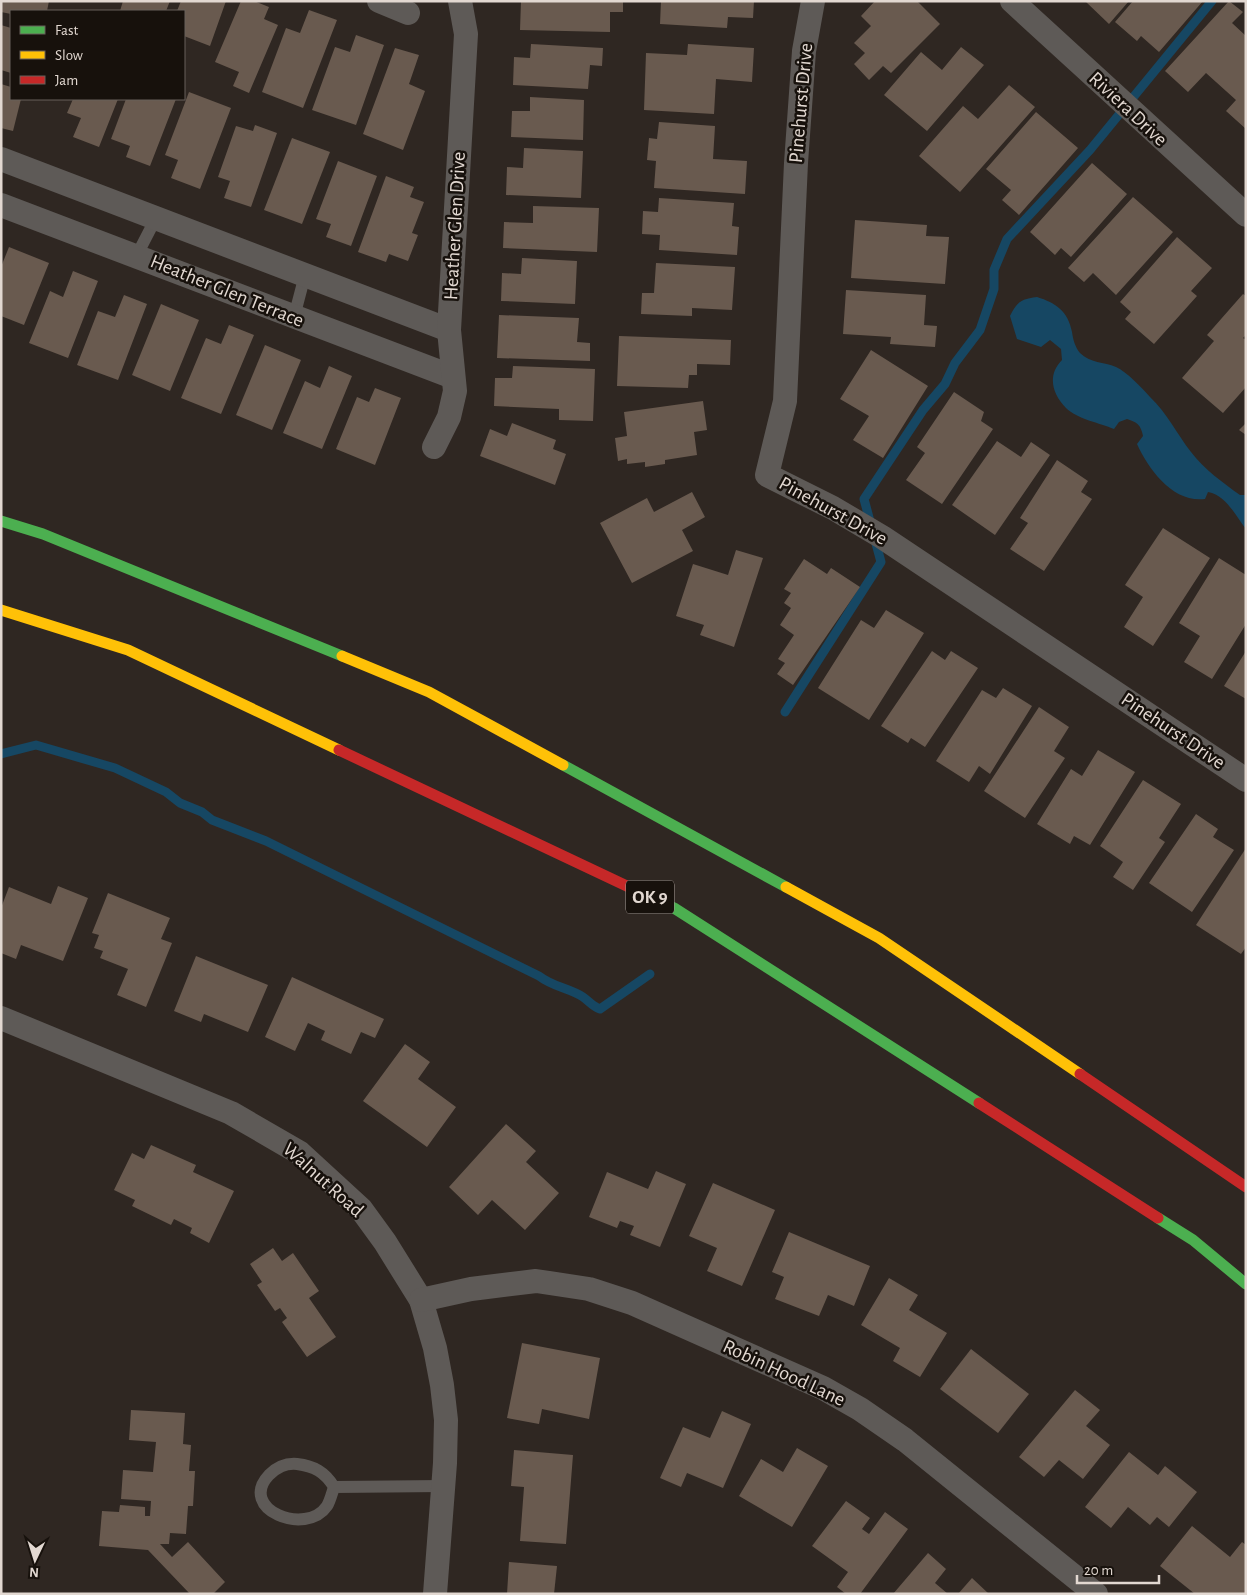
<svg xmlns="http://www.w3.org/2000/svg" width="1247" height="1595" viewBox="0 0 1247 1595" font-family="'Alegreya Sans',sans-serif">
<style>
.water{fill:#164763}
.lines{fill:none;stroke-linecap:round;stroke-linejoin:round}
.stream{stroke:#164763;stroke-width:9}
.building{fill:#695a4f}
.lane{stroke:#5e5a57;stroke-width:12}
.street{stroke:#5e5a57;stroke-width:24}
.fast{stroke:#4caf50;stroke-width:11}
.slow{stroke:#ffc107;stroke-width:11}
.jam{stroke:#c62828;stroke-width:11}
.labels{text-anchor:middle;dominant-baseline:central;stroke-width:5;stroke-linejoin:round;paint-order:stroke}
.shield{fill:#17110c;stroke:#a59c96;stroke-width:1}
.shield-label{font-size:19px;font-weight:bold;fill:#e2d8d1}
.street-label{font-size:20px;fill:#e2d8d1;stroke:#17110c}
</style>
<rect width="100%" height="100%" fill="#2f2722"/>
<path class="water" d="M1037 297C1056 303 1068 311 1072 332 1073 339 1075 347 1080 353 1090 363 1104 362 1116 367 1127 372 1141 387 1150 397 1167 413 1177 434 1191 452 1204 469 1223 483 1240 495H1246V529C1234 514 1227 496 1208 492L1205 499C1173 503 1149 470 1137 444L1143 436C1141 425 1137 422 1127 419L1119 422 1114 429C1100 423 1077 419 1066 408 1052 394 1047 375 1062 360L1061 349 1050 340 1041 347 1017 339 1010 316C1017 302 1021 299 1037 297Z"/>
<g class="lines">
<g class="stream">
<path d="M785 712 881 562 864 499 923 410 945 384 955 363 980 330 994 289V270L1007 239 1090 150 1212 1"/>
<path d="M1 754 36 745 115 768 166 792 180 803 202 812 212 820 266 841 539 976C553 987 569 988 583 997 589 1001 592 1006 600 1009L650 974"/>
</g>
</g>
<g class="building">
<path d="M1 1H49L47 11H11V14L1 12Z"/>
<path d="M123 1H170L166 11H120Z"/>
<path d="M181 1H226L210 46 184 36V11H177Z"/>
<path d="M241 1H254L269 7 264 19 278 25 249 93 233 86 239 72 215 62Z"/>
<path d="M521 1H623V12H610V32L520 30Z"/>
<path d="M661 1H754L753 18 728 17 727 28 660 24Z"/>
<path d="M875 1H917L940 24 891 73 883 66 869 80 854 64 865 53 854 43 871 26 861 16Z"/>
<path d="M1085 1H1129L1109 24Z"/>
<path d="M1133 1H1203L1159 52 1141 36 1137 41 1115 22Z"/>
<path d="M1229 1 1243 12 1232 23 1246 36V129L1226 111 1236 100 1206 73 1188 92 1165 71Z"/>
<path d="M309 10 337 20 303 108 262 92 286 28 300 33Z"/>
<path d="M1 25 11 28V73L1 70Z"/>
<path d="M356 35 384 45 356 125 312 110 335 47 350 52Z"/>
<path d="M531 44 603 48 602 66 590 65 588 89 513 85 514 57 530 58Z"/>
<path d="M688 44 754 48 752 82 716 79 714 114 644 110 646 53 687 55Z"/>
<path d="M961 47 984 65 927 131 884 95 921 52 942 70Z"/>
<path d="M395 48 419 55 409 84 425 91 403 150 363 134Z"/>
<path d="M1 84 11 87V99H21L13 131 1 128Z"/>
<path d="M1009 85 1035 107 960 192 919 156 963 106 978 119Z"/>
<path d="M189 92 231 108 200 189 171 178 178 160 165 155Z"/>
<path d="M530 97 584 100 583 140 511 137 512 111H530Z"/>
<path d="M73 99H118L99 147 73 137 81 118 67 113Z"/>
<path d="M126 99H176L150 166 126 157 130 146 111 139Z"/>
<path d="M1036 112 1078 148 1019 215 1002 200 1011 190 986 169Z"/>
<path d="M659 122 715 126 713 159 747 161 745 194 654 188 656 161 647 160 649 138 657 139Z"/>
<path d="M255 125 277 133 251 207 224 198 230 181 218 177 236 126 253 131Z"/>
<path d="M292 138 330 152 302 224 264 210Z"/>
<path d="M524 148 583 151 581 198 506 195 507 167 523 168Z"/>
<path d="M338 161 377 176 351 246 326 237 331 224 316 219Z"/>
<path d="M1092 163 1127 194 1071 257 1061 248 1055 255 1030 232Z"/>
<path d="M386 176 414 187 410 197 424 202 412 233 418 235 408 261 389 254 386 262 358 252Z"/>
<path d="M1133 197 1173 232 1116 295 1093 273 1084 282 1068 268Z"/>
<path d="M659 198 734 203 732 226 739 227 737 255 659 250 660 235 642 234 643 211 658 212Z"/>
<path d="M533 206 599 208 597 252 503 248 504 222 533 223Z"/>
<path d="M855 220 927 225 926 236 949 237 945 284 851 278Z"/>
<path d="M1177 237 1212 268 1191 291 1197 296 1154 344 1125 319 1131 312 1120 302Z"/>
<path d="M9 247 49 263 24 325 1 316V267Z"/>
<path d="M522 258 577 261 575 304 501 301 502 273 521 274Z"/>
<path d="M656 263 735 267 732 310 692 308V316L641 314 642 293H654Z"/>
<path d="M73 271 98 281 68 358 29 343 50 291 63 297Z"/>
<path d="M846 290 926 295 924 325 937 326 935 347 890 344 891 337 843 334Z"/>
<path d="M1243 294 1246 296V335L1243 338 1246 340V387L1223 413 1182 378 1214 341 1207 335Z"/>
<path d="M124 295 147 304 118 380 77 365 98 311 115 317Z"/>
<path d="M161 304 199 320 170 391 132 375Z"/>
<path d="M499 315 579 318 577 342 590 343V361L497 358Z"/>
<path d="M229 325 254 335 221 414 181 398 206 338 221 344Z"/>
<path d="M619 336 731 340 730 365 697 364V375H689L688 388 617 386Z"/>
<path d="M265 345 301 360 272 430 236 415Z"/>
<path d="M871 350 928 386 883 458 853 440 869 416 840 399Z"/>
<path d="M329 366 352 376 322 449 283 433 305 381 320 388Z"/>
<path d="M513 366 595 369 593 421 559 420V409L494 406 495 378H512Z"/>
<path d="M375 388 401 398 375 465 336 449 357 397 369 402Z"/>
<path d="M954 392 984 412 981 421 993 429 942 504 906 480 925 453 917 447Z"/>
<path d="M703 401 707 430 694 432 697 455 665 460V464L645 467V462L627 464V459L618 461 615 438 627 436 624 412Z"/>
<path d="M512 423 556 440 553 449 566 454 555 485 480 456 490 429 507 436Z"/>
<path d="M1246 423V435L1239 430Z"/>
<path d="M997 441 1021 457 1031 442 1050 455 995 535 952 505Z"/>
<path d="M1057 460 1088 481 1081 492 1092 499 1044 571 1010 549 1028 523 1020 518Z"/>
<path d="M692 492 705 517 682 530 693 551 632 583 600 523 647 498 654 512Z"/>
<path d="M1163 528 1210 558 1153 646 1124 627 1143 597 1125 585Z"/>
<path d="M736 550 763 558 734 647 700 635 704 625 676 616 693 564 728 575Z"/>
<path d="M1219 558 1246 575V624L1212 679 1184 662 1200 636 1179 623Z"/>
<path d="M804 559 827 574 831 568 860 587 793 685 777 674 785 663 778 659 794 635 780 625 791 608 784 603 791 593 784 589Z"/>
<path d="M886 610 924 633 869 720 818 688 861 620 874 628Z"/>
<path d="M932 651 945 660 951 651 978 668 925 747 911 738 908 743 881 726Z"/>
<path d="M1246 651V699L1224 686Z"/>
<path d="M1003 688 1032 706 990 774 979 766 969 782 936 761 982 690 996 698Z"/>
<path d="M1039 707 1069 727 1054 751 1065 758 1025 818 984 791Z"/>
<path d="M1098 750 1135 772 1090 845 1074 836 1070 844 1037 824 1071 769 1082 776Z"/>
<path d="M1143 780 1181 804 1159 838 1165 842 1133 890 1113 877 1123 862 1100 846Z"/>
<path d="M1196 814 1218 829 1213 837 1234 850 1192 912 1149 883Z"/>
<path d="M1246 848V947L1241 954 1196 925Z"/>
<path d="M58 886 88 898 63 961 21 945 16 959 1 953V908L9 887 51 904Z"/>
<path d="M108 893 170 918 161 939 172 943 146 1007 117 995 128 969 100 958 103 951 94 948 99 935 92 933Z"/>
<path d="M196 956 268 985 248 1032 204 1014 201 1022 174 1011Z"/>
<path d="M292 977 384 1019 375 1038 361 1032 351 1054 321 1040 325 1031 308 1023 295 1051 265 1037Z"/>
<path d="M405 1044 430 1062 418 1079 456 1107 427 1147 363 1101Z"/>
<path d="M506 1124 536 1151 526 1162 559 1193 525 1230 492 1200 478 1215 449 1187Z"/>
<path d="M151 1145 196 1165 193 1172 234 1191 209 1243 190 1233 192 1228 174 1219 171 1225 132 1206 135 1200 114 1190 132 1153 144 1159Z"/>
<path d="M656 1171 686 1184 660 1247 630 1235 634 1226 620 1221 617 1228 589 1217 607 1172 648 1189Z"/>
<path d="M713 1183 775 1210 742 1286 707 1271 717 1248 689 1236Z"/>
<path d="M789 1232 870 1266 854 1306 828 1295 819 1316 775 1299 784 1277 772 1272Z"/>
<path d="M273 1248 282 1261 293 1253 319 1291 309 1298 336 1337 307 1357 282 1322 287 1318 280 1308 275 1311 257 1285 262 1282 250 1264Z"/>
<path d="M889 1278 918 1295 909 1310 947 1333 920 1377 893 1361 900 1348 861 1325Z"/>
<path d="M522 1343 600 1358 589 1419 542 1409 539 1424 507 1418Z"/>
<path d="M971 1349 1029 1394 998 1433 940 1389Z"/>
<path d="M1075 1390 1100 1410 1086 1426 1110 1445 1083 1479 1059 1460 1044 1477 1019 1457Z"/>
<path d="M131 1410 185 1413 183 1444 191 1445 189 1471H195L193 1506H188L186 1534 170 1533 169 1544H160L172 1557 188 1542 225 1582 213 1594H190L148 1550 99 1546 102 1511 119 1512 120 1505 145 1507V1516H150L151 1501 121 1499 123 1470 153 1472 156 1442 129 1440Z"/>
<path d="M722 1411 751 1424 723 1488 687 1473 681 1487 660 1478 683 1427 710 1438Z"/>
<path d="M797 1448 828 1466 792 1527 739 1496 761 1459 783 1472Z"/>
<path d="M514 1450 573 1455 566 1544 520 1541 524 1487 511 1486Z"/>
<path d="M1129 1452 1158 1475 1165 1466 1197 1492 1169 1527 1157 1517 1150 1525 1128 1507 1111 1528 1085 1507Z"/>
<path d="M846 1501 870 1518 862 1529 869 1534 885 1512 908 1529 860 1594H846L837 1587 848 1572 812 1546Z"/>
<path d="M1192 1526 1230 1557 1242 1542 1246 1545 1245 1594H1195L1160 1566Z"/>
<path d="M928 1553 946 1569 935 1583 948 1594H893Z"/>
<path d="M509 1562 557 1566 554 1594H507Z"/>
<path d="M972 1578 989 1594H958Z"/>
</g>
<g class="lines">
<g class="lane">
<path d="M137 255 156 218"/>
<path d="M294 317 305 275"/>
<path d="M334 1487C325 1472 314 1466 297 1464 285 1463 277 1467 269 1475 237 1509 306 1537 327 1506 330 1501 332 1493 334 1487L443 1486"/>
</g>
<g class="street">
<path d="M379 1 408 13"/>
<path d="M813 1 804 51 796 163 785 401 767 475 833 508 882 537 1246 780"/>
<path d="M1012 1 1246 215"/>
<path d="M1 159 449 330"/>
<path d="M1 205 453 377"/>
<path d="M434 447 449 417 455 391 449 330 466 34 460 1"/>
<path d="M1 1018 231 1113 300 1153 361 1209 385 1242 421 1300 435 1348 442 1385 446 1420 445 1463 435 1594"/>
<path d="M421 1300 471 1289 536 1281 589 1289 632 1303 823 1388 860 1409 905 1440 1096 1594"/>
</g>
<g class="fast">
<path d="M1 521 43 534 342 656"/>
<path d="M563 765 786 887"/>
<path d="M631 888 674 908 979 1103"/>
<path d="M1158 1218 1193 1240 1246 1284"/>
</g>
<g class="slow">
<path d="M1 610 128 650 339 750"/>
<path d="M342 656 429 692 563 765"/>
<path d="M786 887 879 938 1080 1074"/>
</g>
<g class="jam">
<path d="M339 750 631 888"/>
<path d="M1080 1074 1246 1187"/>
<path d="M979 1103 1158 1218"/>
</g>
</g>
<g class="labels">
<rect class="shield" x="626" y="880.5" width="48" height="33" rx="4"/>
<g class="shield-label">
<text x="650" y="897">OK 9</text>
</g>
<g class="street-label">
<text transform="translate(801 103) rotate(-85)">Pinehurst Drive</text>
<text transform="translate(1128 109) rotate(43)">Riviera Drive</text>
<text transform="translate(455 226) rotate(-87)">Heather Glen Drive</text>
<text transform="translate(227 291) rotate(22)">Heather Glen Terrace</text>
<text transform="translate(833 511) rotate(29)">Pinehurst Drive</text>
<text transform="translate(1173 731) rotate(34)">Pinehurst Drive</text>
<text transform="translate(323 1180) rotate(42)">Walnut Road</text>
<text transform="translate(784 1373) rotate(25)">Robin Hood Lane</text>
</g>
</g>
<rect width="1247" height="1595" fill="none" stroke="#e2d8d1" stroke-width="5"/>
<rect x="10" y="10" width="175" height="90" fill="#17110c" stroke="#68615b"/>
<rect x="20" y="26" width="25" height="8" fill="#4caf50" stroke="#68615b"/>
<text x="55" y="35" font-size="15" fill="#e2d8d1">Fast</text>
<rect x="20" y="51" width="25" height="8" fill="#ffc107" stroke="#68615b"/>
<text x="55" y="60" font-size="15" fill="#e2d8d1">Slow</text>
<rect x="20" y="76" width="25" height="8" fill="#c62828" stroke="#68615b"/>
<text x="55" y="85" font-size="15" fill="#e2d8d1">Jam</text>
<g transform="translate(35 1560) rotate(184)" stroke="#17110c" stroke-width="4" paint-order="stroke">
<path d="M0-4L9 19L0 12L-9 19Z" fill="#e2d8d1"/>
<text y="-8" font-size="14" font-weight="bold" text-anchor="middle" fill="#e2d8d1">N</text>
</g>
<path d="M1077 1575v8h82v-8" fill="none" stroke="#e2d8d1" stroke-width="2.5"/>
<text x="1084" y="1575" font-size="15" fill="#e2d8d1" stroke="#17110c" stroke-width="4" paint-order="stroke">20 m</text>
</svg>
